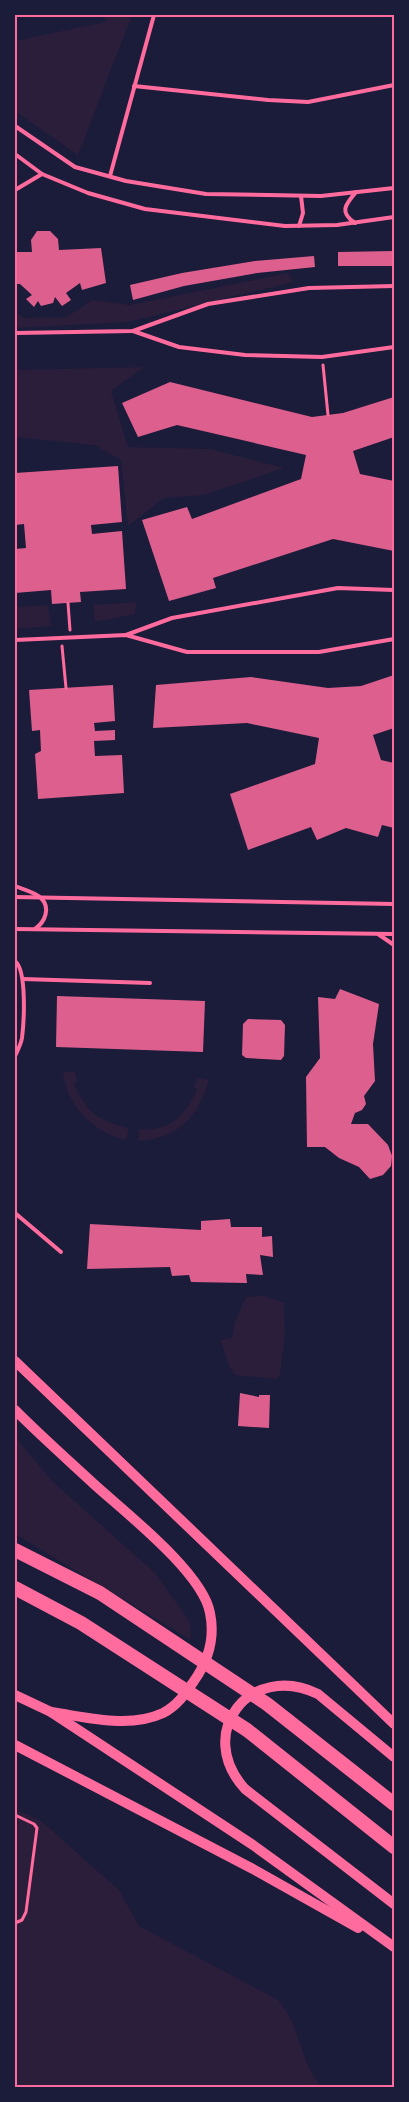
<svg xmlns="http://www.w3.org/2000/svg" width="409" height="2102" viewBox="0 0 409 2102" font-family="Georgia,serif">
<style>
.green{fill:#2a1e3b}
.building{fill:#dd5f8e}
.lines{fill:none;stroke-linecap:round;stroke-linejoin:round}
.path{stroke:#ff6b9d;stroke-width:3}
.service{stroke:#ff6b9d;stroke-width:4}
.secondary{stroke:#ff6b9d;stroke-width:10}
.trunk{stroke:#ff6b9d;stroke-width:14}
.neatline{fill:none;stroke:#ff6b9d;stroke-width:2}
</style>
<rect width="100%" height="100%" fill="#1b1b3a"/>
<g class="green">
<path d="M105 15H132L78 155 15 111V41L105 22Z"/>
<path d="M288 273 293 282 128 322 15 328V312L24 318 67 317 92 300 130 305Z"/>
<path d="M144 367 111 391 128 447 210 449 284 468 204 495 164 498 128 526 121 460 94 445 15 437V370Z"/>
<path d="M136 602 135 614 95 622 93 605Z"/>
<path d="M48 605 51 626 15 629V607Z"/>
<path d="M63 1072H75L77 1083 74 1084C87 1112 98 1121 129 1128L126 1140C95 1134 66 1105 63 1072Z"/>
<path d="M197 1078 209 1080C198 1117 179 1138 139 1141V1129C168 1133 187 1114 197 1089L194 1088Z"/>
<path d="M264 1296 284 1303 285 1334 280 1375 277 1379 235 1375C225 1362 227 1354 220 1340L232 1338 235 1322 246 1297Z"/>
<path d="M15 1437 53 1482 156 1574 190 1622 191 1640 15 1534Z"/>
<path d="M15 1809 40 1820 119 1890 139 1926 278 2000C302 2027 299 2063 322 2087H15Z"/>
</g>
<g class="building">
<path d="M37 231H50L58 239 59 250 101 248 106 283 82 290 80 283 66 293 71 300 62 306 55 297 53 303 41 306 38 301 34 307 26 299 32 295 20 284H15V252H32L31 240Z"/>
<path d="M394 251V266H338V252Z"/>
<path d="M314 256 315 267 257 273 184 286 133 300 130 285 182 273 255 261Z"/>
<path d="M170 382 312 417 343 413 394 397V437L353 451 360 474 394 481V551L333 539 213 578 216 588 169 601 142 520 187 507 192 519 301 479 306 455 177 425 138 437 122 403Z"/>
<path d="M118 466 122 522 91 525 92 534 122 531 126 589 80 592 81 602 52 604 51 590 15 593V549L26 548 24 524 15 525V473Z"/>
<path d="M394 675V728L373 735 381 760 394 763V828L382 825 378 837 346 828 317 840 311 827 248 850 230 794 315 764 319 738 247 723 153 728 156 685 251 677 328 688 361 686Z"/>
<path d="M113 685 115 721 94 723 95 731 115 730V740L94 741 95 756 122 755 124 793 38 799 35 754 41 751 40 730 32 731 29 690Z"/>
<path d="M340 989 379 1004 373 1044 375 1081 364 1096 366 1104 362 1110 355 1113 351 1124H368L388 1145 392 1156 391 1166 383 1175 370 1179 359 1167 339 1158 325 1147H307L306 1077 320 1058 318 997 335 999Z"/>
<path d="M57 996 205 1001 203 1052 56 1047Z"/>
<path d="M248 1019 281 1020 285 1025 284 1056 281 1060 246 1058 242 1055 243 1024Z"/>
<path d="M230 1219 231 1227H262V1237L272 1236 273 1257 260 1255 263 1275 246 1274 247 1283 191 1282 189 1275 172 1276 170 1267 87 1269 90 1224 201 1230V1221Z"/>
<path d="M240 1393 259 1397V1395H270L269 1428 238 1426Z"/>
</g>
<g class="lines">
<g class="path">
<path d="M323 365 328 415"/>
<path d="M68 603 70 630"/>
<path d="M62 646 66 688"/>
<path d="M15 1815 34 1824 37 1828 26 1912 22 1920 15 1923"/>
</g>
<g class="service">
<path d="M134 86 268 100 308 102 394 85"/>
<path d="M15 126 75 167 126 181 206 194 321 196 394 188"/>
<path d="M15 154 42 174 88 193 145 209 285 226 337 225 394 217"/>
<path d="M110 176 154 15"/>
<path d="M15 190 42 174"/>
<path d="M355 223C339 212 345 205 356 192"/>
<path d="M299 226 303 213 301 196"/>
<path d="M133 331 179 347 245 355 322 357 394 347"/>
<path d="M15 333 133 331 208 304 309 288 394 286"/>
<path d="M126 635 172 618 338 588 394 590"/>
<path d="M15 640 126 635 187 652H319L394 639"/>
<path d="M15 886C22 889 35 892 41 898 51 908 45 922 35 929"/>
<path d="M15 897 394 904"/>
<path d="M15 929 394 934"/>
<path d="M378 934 394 945"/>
<path d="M15 961C27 970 24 1022 22 1038 21 1044 18 1050 15 1056"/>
<path d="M23 979 150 983"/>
<path d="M15 1213 61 1252"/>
</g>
<g class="secondary">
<path d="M15 1361 394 1724"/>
<path d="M15 1410C41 1436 68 1460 95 1485 126 1513 203 1573 210 1613 215 1637 208 1661 194 1681 186 1693 177 1706 163 1713 129 1729 86 1717 51 1712"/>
<path d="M15 1695 51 1712 253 1845 394 1947"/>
<path d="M15 1745 253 1869 358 1928"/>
<path d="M394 1757 318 1694C250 1661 194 1733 245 1789L394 1904"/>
</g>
<g class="trunk">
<path d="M15 1550 100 1593 267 1704 394 1804"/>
<path d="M15 1588 81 1623 247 1730 394 1847"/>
</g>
</g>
<rect width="409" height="2102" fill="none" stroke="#1b1b3a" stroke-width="32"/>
<rect x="16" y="16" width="377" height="2070" class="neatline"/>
</svg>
